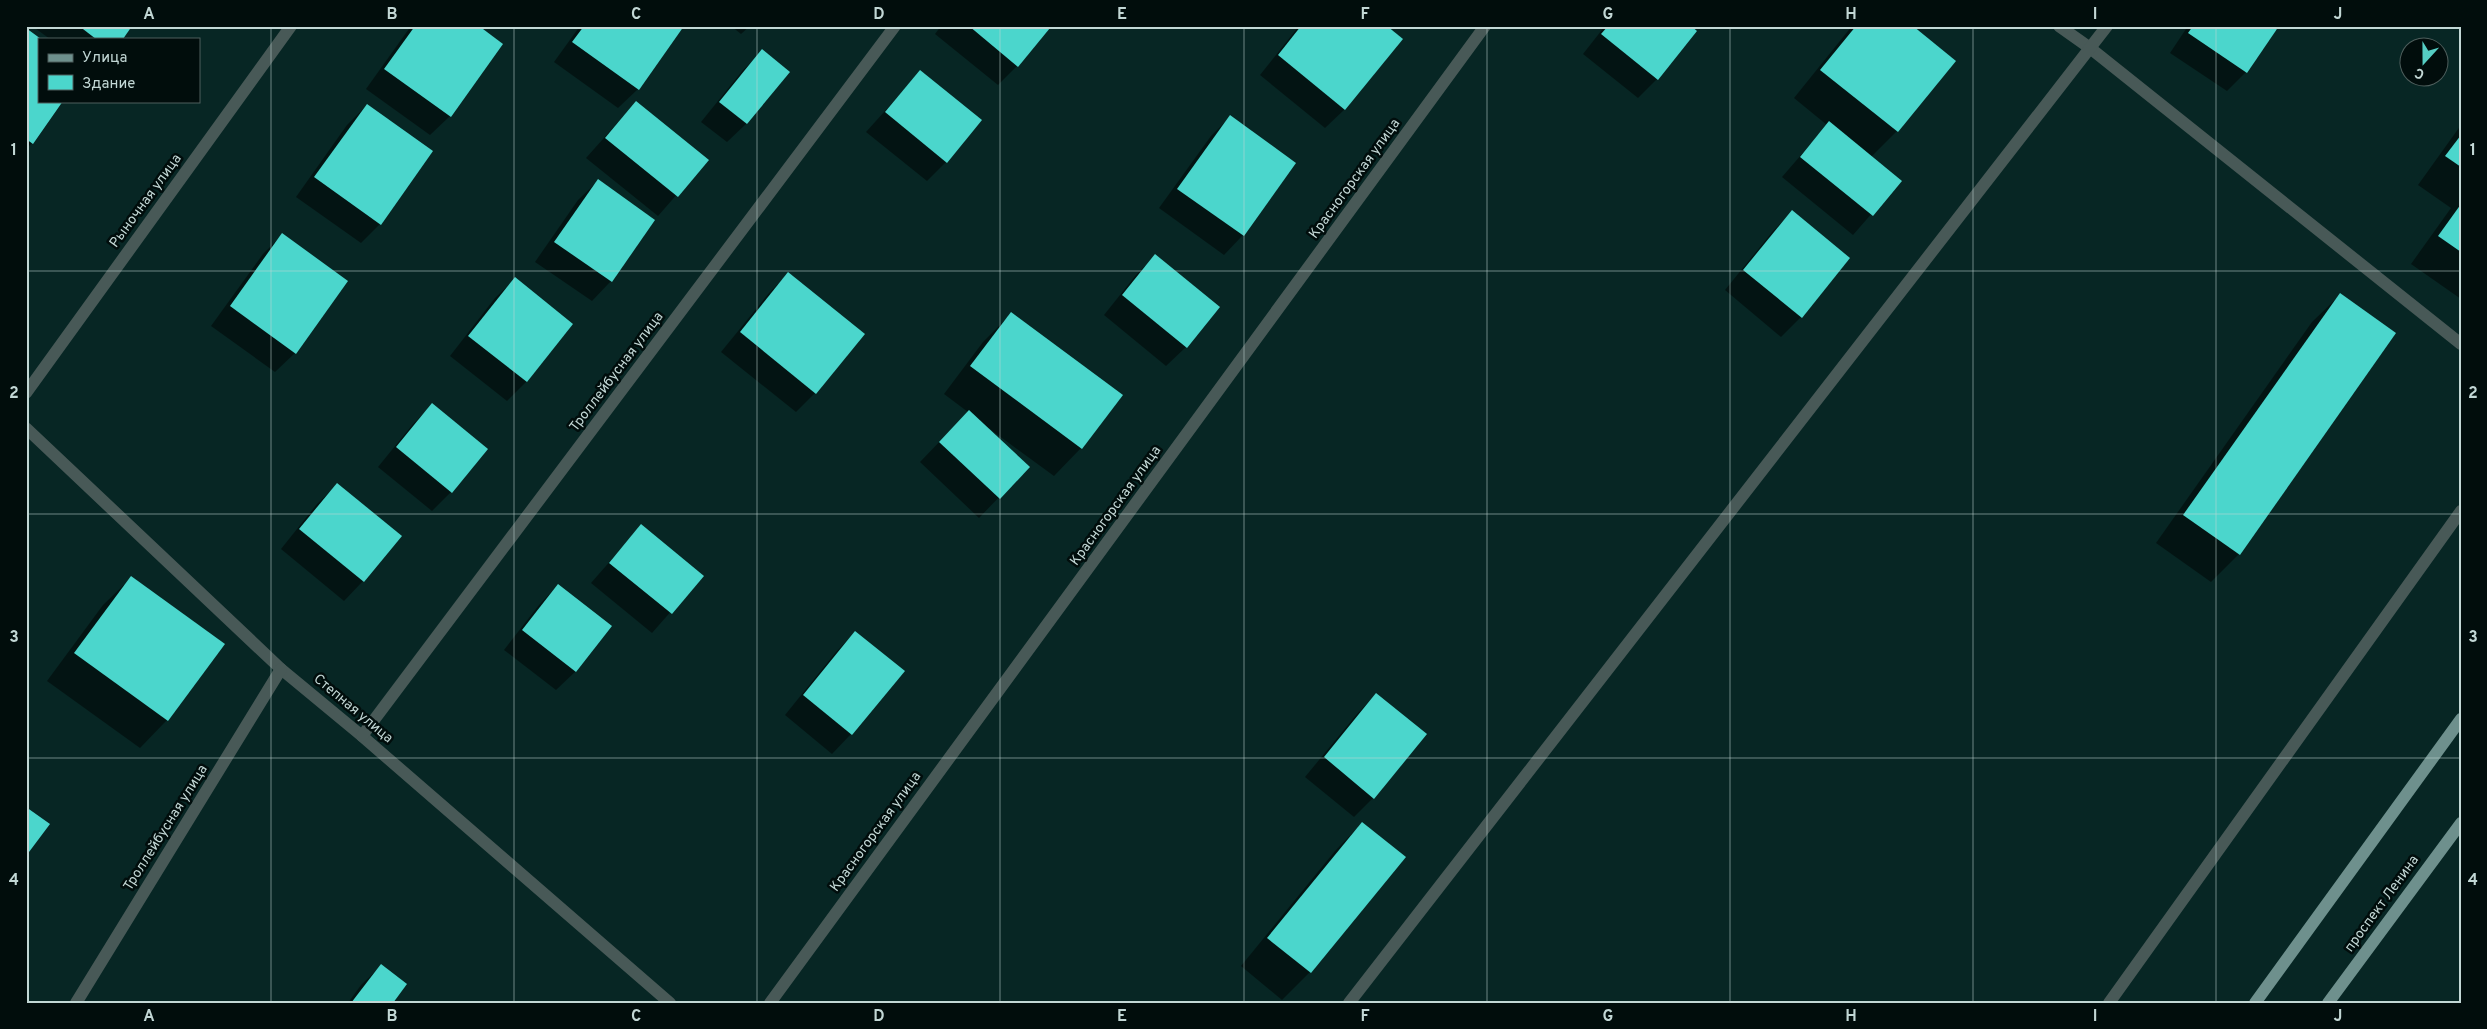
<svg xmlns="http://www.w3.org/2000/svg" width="2487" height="1029" viewBox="0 0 2487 1029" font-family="Overpass,sans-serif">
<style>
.shadow{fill:#0007}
.building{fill:#4bd6cc}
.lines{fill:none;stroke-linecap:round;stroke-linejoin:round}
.service{stroke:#485957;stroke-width:12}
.minor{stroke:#485957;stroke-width:12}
.primary{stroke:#6e908d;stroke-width:12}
.grid{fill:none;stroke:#c2d7d5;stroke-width:1;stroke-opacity:0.55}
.labels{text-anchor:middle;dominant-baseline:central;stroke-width:5;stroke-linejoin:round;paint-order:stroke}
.street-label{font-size:14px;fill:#c2d7d5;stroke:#010d0c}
.neatline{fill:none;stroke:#c2d7d5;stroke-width:2}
.grid-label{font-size:16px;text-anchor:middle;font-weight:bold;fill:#c2d7d5}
</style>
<rect width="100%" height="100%" fill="#072624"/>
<g class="shadow">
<path d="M32 26H130L121 39H50Z"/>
<path d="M411 26H477L502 44 450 116 430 135 366 89Z"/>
<path d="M580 26H683L638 89 618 108 554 62Z"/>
<path d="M731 26H750L741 34Z"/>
<path d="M941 26H1046L1017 66 998 85 935 34Z"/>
<path d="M1299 26H1385L1345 109 1325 128 1260 75Z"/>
<path d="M1605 26H1689L1657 79 1638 98 1583 54Z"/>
<path d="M1852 26H1911L1954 61 1897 131 1871 157 1900 181 1853 235 1782 177 1827 125 1794 98Z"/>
<path d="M2188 26H2277L2246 72 2227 91 2170 53Z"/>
<path d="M26 29 39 39 32 143 26 149Z"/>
<path d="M763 51 747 123 727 142 701 122 743 70Z"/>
<path d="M920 72 946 162 927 181 866 132Z"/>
<path d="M636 102 707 160 658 216 586 158Z"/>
<path d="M367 105 380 224 361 243 296 197 347 125Z"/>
<path d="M1230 117 1294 163 1243 235 1224 255 1159 208 1211 136Z"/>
<path d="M2461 125V299L2411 264 2451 208 2418 185Z"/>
<path d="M598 181 654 220 611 281 592 301 535 262 578 200Z"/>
<path d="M1792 212 1849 258 1801 317 1781 337 1725 290 1773 231Z"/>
<path d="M282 235 295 353 275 372 211 326 263 254Z"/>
<path d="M1155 256 1218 308 1186 347 1166 366 1104 315 1136 275Z"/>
<path d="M788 274 815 393 796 412 721 352 769 293Z"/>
<path d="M515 279 571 324 526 382 507 401 450 356 495 298Z"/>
<path d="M2340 295 2239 554 2211 582 2156 543 2312 322Z"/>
<path d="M1011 314 1081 448 1054 476 987 427 986 428 1028 467 979 518 920 462 968 412 944 394 983 342Z"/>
<path d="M432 405 451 492 432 511 378 467 413 424Z"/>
<path d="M337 485 363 581 344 601 281 549 317 504Z"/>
<path d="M641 526 702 576 652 633 591 583Z"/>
<path d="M131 578 167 720 140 748 47 681 103 605Z"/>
<path d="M558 585 576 671 556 690 504 650 539 605Z"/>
<path d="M855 632 851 734 832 754 785 715 836 652Z"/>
<path d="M1376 694 1373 798 1354 817 1305 777 1357 714Z"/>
<path d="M1362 823 1310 972 1282 1000 1241 966 1335 851Z"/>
<path d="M381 966 392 1003H348L361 985Z"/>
</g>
<g class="building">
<path d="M79 26H132L123 39H96Z"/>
<path d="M415 26H479L503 44 451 117 384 69Z"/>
<path d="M584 26H684L639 90 572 42Z"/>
<path d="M969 26H1048L1050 28 1018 67Z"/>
<path d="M1301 26H1387L1403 39 1345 110 1278 55Z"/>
<path d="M1608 26H1691L1697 31 1658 80 1601 34Z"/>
<path d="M1856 26H1913L1956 61 1898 132 1820 70Z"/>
<path d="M2193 26H2279L2247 73 2188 33Z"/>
<path d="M26 28 41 39H39V101H63L33 144 26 139Z"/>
<path d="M762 49 790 72 747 124 719 102Z"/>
<path d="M920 70 982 120 947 163 885 112Z"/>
<path d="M636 101 709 160 678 197 605 138Z"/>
<path d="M367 104 433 151 381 225 314 177Z"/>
<path d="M1230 115 1296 163 1244 236 1177 189Z"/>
<path d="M1829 121 1902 181 1873 216 1800 157Z"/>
<path d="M2461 135V167L2445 156Z"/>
<path d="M598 179 655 220 612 282 554 242Z"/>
<path d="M2461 204V252L2438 236Z"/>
<path d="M1792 210 1850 258 1802 318 1743 270Z"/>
<path d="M282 233 348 281 296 354 230 306Z"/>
<path d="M1155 254 1220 307 1187 348 1122 295Z"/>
<path d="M788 272 865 334 816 394 740 332Z"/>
<path d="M515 277 573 324 527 382 468 336Z"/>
<path d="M2340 293 2396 333 2240 555 2183 515Z"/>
<path d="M1011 312 1123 395 1082 449 970 366Z"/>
<path d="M432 403 488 449 452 493 396 447Z"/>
<path d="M969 410 1030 467 1000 499 939 442Z"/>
<path d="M337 483 402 536 364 582 299 529Z"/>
<path d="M641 524 704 576 672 614 609 563Z"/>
<path d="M131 576 225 644 168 721 74 653Z"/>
<path d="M558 584 612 626 576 672 522 630Z"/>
<path d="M855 631 905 671 852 735 803 695Z"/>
<path d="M1376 693 1427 734 1374 799 1324 757Z"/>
<path d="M26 807 50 824 26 856Z"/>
<path d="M1362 822 1406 857 1311 973 1267 938Z"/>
<path d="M381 964 407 984 393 1003H351Z"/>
</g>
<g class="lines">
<g class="service">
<path d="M2059 26 2090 48 2461 344"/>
<path d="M2109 1003 2461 511"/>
</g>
<g class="minor">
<path d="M26 393 291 26"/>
<path d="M26 428 281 669 362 736 670 1003"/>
<path d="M362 736 895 26"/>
<path d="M76 1003 281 669"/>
<path d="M770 1003 1485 26"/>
<path d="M1349 1003 2107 26"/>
</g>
<g class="primary">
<path d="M2255 1003 2461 719"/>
<path d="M2328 1003 2461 823"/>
</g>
</g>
<path class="grid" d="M271 26V1003M514 26V1003M757 26V1003M1000 26V1003M1244 26V1003M1487 26V1003M1730 26V1003M1973 26V1003M2216 26V1003M26 271H2461M26 514H2461M26 758H2461"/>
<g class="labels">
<g class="street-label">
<text transform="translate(1355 179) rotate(-54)">Красногорская улица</text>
<text transform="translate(146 201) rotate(-54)">Рыночная улица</text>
<text transform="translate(617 372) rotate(-53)">Троллейбусная улица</text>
<text transform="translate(1116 506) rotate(-54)">Красногорская улица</text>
<text transform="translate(353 709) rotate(40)">Степная улица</text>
<text transform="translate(166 828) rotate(-58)">Троллейбусная улица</text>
<text transform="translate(876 832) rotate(-54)">Красногорская улица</text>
<text transform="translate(2382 904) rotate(-54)">проспект Ленина</text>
</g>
</g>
<rect width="2487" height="1029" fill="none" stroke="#010d0c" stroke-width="55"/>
<rect x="38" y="38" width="162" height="65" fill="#010d0c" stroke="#4e5e5c"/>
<rect x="48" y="54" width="25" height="8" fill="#6e908d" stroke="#4e5e5c"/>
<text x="82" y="62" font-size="15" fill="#c2d7d5">Улица</text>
<rect x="48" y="75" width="25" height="15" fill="#4bd6cc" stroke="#4e5e5c"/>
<text x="82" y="88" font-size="15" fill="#c2d7d5">Здание</text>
<g transform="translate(2424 62) rotate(201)"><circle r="24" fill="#010d0c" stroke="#4e5e5c"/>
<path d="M0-4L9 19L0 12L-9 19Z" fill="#55cec4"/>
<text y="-8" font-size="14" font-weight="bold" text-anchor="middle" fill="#c2d7d5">С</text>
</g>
<rect x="28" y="28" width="2432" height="974" class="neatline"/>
<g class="grid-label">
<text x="149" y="19">A</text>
<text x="392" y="19">B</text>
<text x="636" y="19">C</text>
<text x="879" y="19">D</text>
<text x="1122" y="19">E</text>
<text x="1365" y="19">F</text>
<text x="1608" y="19">G</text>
<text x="1851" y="19">H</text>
<text x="2095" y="19">I</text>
<text x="2338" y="19">J</text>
<text x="14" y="155">1</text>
<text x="2473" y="155">1</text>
<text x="14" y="398">2</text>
<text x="2473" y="398">2</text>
<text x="14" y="642">3</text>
<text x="2473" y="642">3</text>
<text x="14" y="885">4</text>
<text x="2473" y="885">4</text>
<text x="149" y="1021">A</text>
<text x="392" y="1021">B</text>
<text x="636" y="1021">C</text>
<text x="879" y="1021">D</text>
<text x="1122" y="1021">E</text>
<text x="1365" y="1021">F</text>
<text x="1608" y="1021">G</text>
<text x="1851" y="1021">H</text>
<text x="2095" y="1021">I</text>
<text x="2338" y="1021">J</text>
</g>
</svg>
